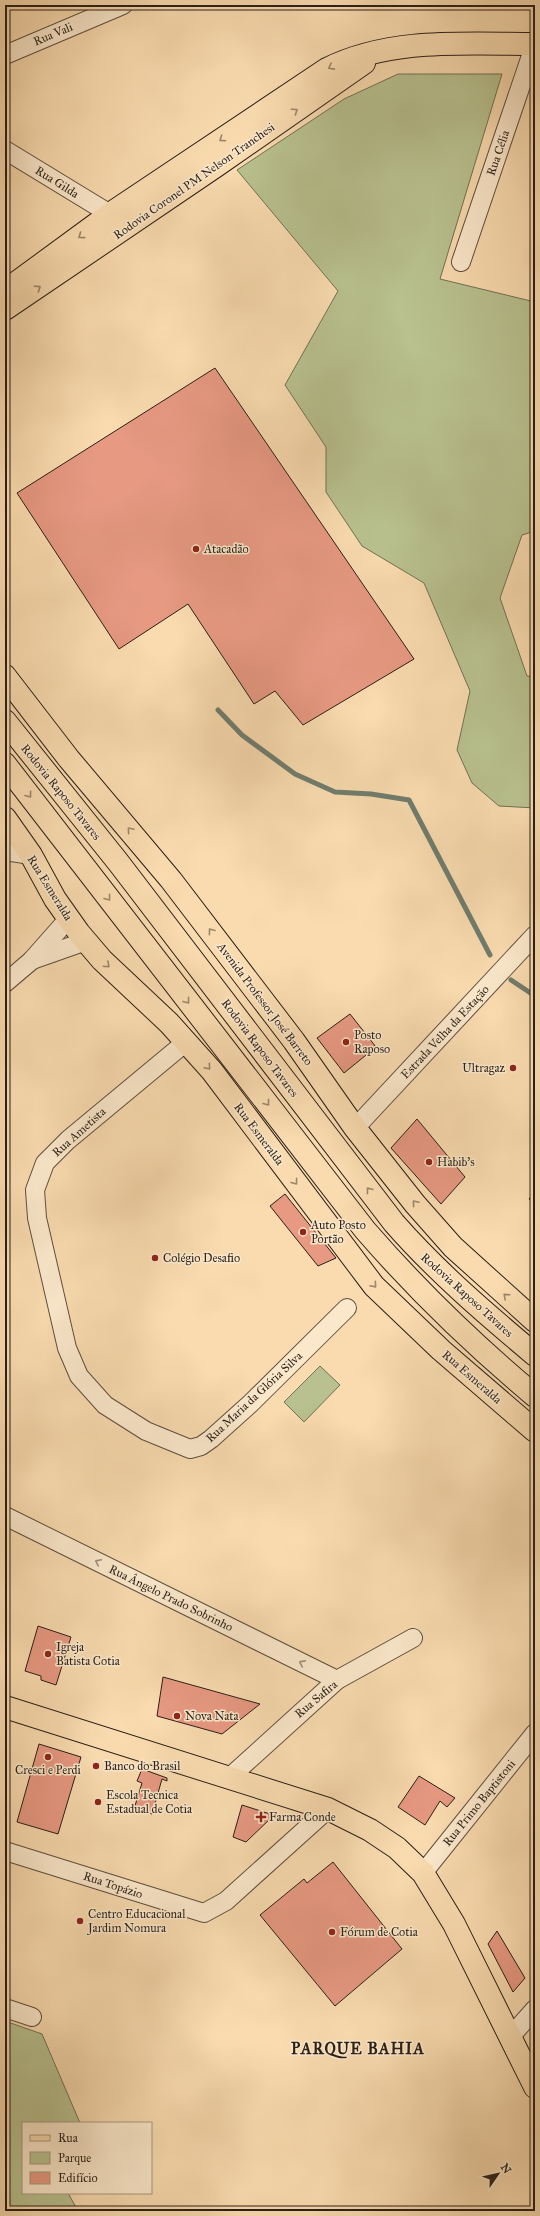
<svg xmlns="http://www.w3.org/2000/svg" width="540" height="2216" viewBox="0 0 540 2216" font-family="'IM FELL Great Primer',serif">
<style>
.green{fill:#b8c18f;stroke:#717054}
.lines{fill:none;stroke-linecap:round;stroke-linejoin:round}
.stream{stroke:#707d6e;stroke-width:5}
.building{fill:#e79982;stroke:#2a1f18}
.minor-casing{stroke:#5e4e3e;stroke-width:20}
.major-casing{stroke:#2a1f18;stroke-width:24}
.highway-casing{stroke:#2a1f18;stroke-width:24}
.minor{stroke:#fbe8cb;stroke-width:18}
.major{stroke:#f9dbaf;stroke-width:22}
.highway{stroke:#f9dbaf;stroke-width:22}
.oneway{stroke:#9c866b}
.oneway2{stroke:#9d8e7a}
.poi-dot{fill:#8f2418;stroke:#fbe8cb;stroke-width:1.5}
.labels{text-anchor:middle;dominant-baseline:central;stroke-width:3;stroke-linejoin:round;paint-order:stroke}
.street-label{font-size:12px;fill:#2a1f18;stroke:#fbe8cb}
.poi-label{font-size:12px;fill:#2a1f18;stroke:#fbe8cb;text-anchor:start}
.district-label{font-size:16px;font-weight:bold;letter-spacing:1px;fill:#2a1f18;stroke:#fbe8cb}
</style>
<rect width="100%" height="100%" fill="#f9dbaf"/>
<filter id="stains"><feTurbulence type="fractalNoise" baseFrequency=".005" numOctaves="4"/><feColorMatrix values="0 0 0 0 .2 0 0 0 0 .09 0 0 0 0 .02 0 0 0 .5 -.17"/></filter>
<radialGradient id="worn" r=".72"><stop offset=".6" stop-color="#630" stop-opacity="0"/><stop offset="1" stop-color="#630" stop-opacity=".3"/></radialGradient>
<g class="green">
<path d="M398 74H502L440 279 535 302V531L522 535 500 598 527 676 535 677V808L499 806 472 783 457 750 470 691 424 583 362 546 326 492V447L285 385 338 291 237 170 344 99Z"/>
<path d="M320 1366 340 1385 304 1422 284 1402Z"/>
<path d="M5 2021 42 2034 80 2123H23V2193H68L78 2211H5Z"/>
</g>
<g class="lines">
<g class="stream">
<path d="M218 710 242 735 295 774 335 792 371 794 409 800 490 955"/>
<path d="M511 980 535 996"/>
</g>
</g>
<g class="building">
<path d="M215 368 414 659 303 725 275 691 254 704 188 604 119 649 17 493Z"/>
<path d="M350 1014 376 1047 344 1073 317 1038Z"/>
<path d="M417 1119 465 1177 441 1204 391 1148Z"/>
<path d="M535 1192V1204L529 1199Z"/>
<path d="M285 1194 336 1258 318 1266 270 1206Z"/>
<path d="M38 1626 71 1637 56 1685 41 1680V1676L25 1671Z"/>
<path d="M163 1677 260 1704 222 1734 157 1716Z"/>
<path d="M39 1744 81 1757 58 1834 17 1822Z"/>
<path d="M142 1769 167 1778V1781L162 1779 152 1814 134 1809 142 1783 137 1781Z"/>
<path d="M419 1776 455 1798 447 1807 440 1801 425 1825 398 1807Z"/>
<path d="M242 1805 270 1814 272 1817 246 1842 233 1837Z"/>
<path d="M333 1862 402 1949 335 2006 260 1915 304 1879 307 1883Z"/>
<path d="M497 1931 525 1978 513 1992 488 1944Z"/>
</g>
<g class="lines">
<g class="minor-casing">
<g id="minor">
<path d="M5 55 123 5"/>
<path d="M5 150 110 214 119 222"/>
<path d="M461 262 535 44"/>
<path d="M5 851 31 855"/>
<path d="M32 960 86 941"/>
<path d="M5 983 31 961 69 918"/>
<path d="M186 1042 68 1140 45 1163 35 1190 37 1218 67 1348 79 1376 105 1405 146 1431 190 1449 201 1446 211 1439 250 1404 347 1308"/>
<path d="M355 1128 535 935"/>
<path d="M5 1516 337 1680"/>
<path d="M230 1777 337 1680 413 1638"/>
<path d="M5 1851 204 1913 226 1901 328 1809"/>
<path d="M423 1873 535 1733"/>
<path d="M5 2008 32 2017"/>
<path d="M511 2036 535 2009"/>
</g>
</g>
<g class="major-casing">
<path id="major" d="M5 1707 328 1809 370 1830 397 1848 423 1873 454 1924 535 2087"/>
</g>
<g class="highway-casing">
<g id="highway">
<path d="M5 291 110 214 327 69C391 37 466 44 535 44"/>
<path d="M5 309 216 166 364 63"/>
<path d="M5 676 69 759 171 880 294 1041 355 1128 415 1204 453 1247 535 1321"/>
<path d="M5 721 118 862 394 1223C437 1272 485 1313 535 1355"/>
<path d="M5 764 365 1230C417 1290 474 1345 535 1396"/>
<path d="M5 818 31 855 55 899 79 933 102 960 169 1023 212 1071 374 1286 441 1350 535 1431"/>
</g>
</g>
<use href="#minor" class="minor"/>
<use href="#major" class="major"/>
<use href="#highway" class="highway"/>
</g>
<defs><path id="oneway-chevron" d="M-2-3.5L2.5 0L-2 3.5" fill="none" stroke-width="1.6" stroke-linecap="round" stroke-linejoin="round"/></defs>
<g class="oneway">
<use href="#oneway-chevron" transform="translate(331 67) rotate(152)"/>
<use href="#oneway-chevron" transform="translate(295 111) rotate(-35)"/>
<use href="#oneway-chevron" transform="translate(222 139) rotate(146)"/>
<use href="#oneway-chevron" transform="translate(81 236) rotate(144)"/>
<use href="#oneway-chevron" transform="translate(38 288) rotate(-34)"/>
<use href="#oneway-chevron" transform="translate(29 795) rotate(53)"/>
<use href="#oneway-chevron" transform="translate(130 830) rotate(-130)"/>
<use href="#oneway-chevron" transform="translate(108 898) rotate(52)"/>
<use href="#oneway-chevron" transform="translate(211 931) rotate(-127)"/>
<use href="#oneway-chevron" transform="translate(107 965) rotate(43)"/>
<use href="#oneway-chevron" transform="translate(187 1001) rotate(52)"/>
<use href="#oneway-chevron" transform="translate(208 1067) rotate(49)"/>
<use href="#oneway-chevron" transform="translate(267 1103) rotate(52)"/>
<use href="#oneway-chevron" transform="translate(295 1182) rotate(53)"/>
<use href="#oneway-chevron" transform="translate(369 1190) rotate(-128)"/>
<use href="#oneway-chevron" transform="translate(415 1203) rotate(-130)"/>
<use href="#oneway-chevron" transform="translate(374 1285) rotate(49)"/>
<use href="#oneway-chevron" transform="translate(506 1296) rotate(-138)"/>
</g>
<g class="oneway2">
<use href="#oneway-chevron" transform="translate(98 1562) rotate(-154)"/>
<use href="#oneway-chevron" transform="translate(302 1663) rotate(-154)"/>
</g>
<g class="poi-dot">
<circle cx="196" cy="549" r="4"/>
<circle cx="346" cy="1042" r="4"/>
<circle cx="513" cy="1068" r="4"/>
<circle cx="429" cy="1162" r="4"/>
<circle cx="303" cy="1232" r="4"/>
<circle cx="155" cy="1258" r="4"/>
<circle cx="48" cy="1654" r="4"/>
<circle cx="177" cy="1716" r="4"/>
<circle cx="48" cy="1757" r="4"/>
<circle cx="96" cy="1766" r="4"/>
<circle cx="98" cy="1802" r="4"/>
<path d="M259 1811h4v4h4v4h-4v4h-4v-4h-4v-4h4z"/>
<circle cx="80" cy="1921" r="4"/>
<circle cx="332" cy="1932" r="4"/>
</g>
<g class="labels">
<g class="street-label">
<text transform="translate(53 34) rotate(-23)">Rua Vali</text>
<text transform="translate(498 153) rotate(-71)">Rua Célia</text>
<text transform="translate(194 181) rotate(-35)">Rodovia Coronel PM Nelson Tranchesi</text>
<text transform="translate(57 182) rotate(32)">Rua Gilda</text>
<text transform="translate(61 792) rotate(51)">Rodovia Raposo Tavares</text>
<text transform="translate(50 888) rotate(58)">Rua Esmeralda</text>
<text transform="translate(265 1004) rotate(53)">Avenida Professor José Barreto</text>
<text transform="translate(445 1032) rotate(-47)">Estrada Velha da Estação</text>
<text transform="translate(260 1048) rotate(53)">Rodovia Raposo Tavares</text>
<text transform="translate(79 1132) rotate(-42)">Rua Ametista</text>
<text transform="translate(259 1134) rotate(53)">Rua Esmeralda</text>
<text transform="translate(467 1295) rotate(42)">Rodovia Raposo Tavares</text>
<text transform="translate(472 1377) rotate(41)">Rua Esmeralda</text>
<text transform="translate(254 1397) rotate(-43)">Rua Maria da Glória Silva</text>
<text transform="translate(171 1598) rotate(26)">Rua Ângelo Prado Sobrinho</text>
<text transform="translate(316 1699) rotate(-40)">Rua Safira</text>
<text transform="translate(479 1803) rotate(-51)">Rua Primo Baptistoni</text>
<text transform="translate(113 1885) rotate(18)">Rua Topázio</text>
</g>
<g class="poi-label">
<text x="204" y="549">Atacadão</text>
<text x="354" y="1035">Posto<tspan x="354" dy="14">Raposo</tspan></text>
<text x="505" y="1068" text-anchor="end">Ultragaz</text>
<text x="437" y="1162">Habib's</text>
<text x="311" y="1225">Auto Posto<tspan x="311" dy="14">Portão</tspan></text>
<text x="163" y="1258">Colégio Desafio</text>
<text x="56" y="1647">Igreja<tspan x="56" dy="14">Batista Cotia</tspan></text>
<text x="185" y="1716">Nova Nata</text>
<text x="104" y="1766">Banco do Brasil</text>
<text x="48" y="1770" text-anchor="middle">Cresci e Perdi</text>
<text x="106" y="1795">Escola Tecnica<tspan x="106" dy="14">Estadual de Cotia</tspan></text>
<text x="269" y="1817">Farma Conde</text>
<text x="88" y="1914">Centro Educacional<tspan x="88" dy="14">Jardim Nomura</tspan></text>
<text x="340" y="1932">Fórum de Cotia</text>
</g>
<g class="district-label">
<text x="358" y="2048">PARQUE BAHIA</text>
</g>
</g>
<rect width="540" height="2216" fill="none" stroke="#f9dbaf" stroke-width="20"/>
<rect x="6" y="6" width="528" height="2204" fill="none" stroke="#2a1f18" stroke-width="2"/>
<rect x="10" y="10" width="520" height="2196" fill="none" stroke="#2a1f18"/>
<rect x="22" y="2122" width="130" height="72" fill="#fbe8cb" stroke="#a79883"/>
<rect x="30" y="2135" width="20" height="6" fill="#f9dbaf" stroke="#a79883"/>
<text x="58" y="2142" font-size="12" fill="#2a1f18">Rua</text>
<rect x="30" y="2152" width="20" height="12" fill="#b8c18f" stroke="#a79883"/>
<text x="58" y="2162" font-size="12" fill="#2a1f18">Parque</text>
<rect x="30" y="2172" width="20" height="12" fill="#e79982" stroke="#a79883"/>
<text x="58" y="2182" font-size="12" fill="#2a1f18">Edifício</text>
<g transform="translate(498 2174) rotate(56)" stroke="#fbe8cb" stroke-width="3" paint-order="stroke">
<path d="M0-3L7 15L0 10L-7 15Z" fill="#2a1f18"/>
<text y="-6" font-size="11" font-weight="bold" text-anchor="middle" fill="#2a1f18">N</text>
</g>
<rect width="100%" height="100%" filter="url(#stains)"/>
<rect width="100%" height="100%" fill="url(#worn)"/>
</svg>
